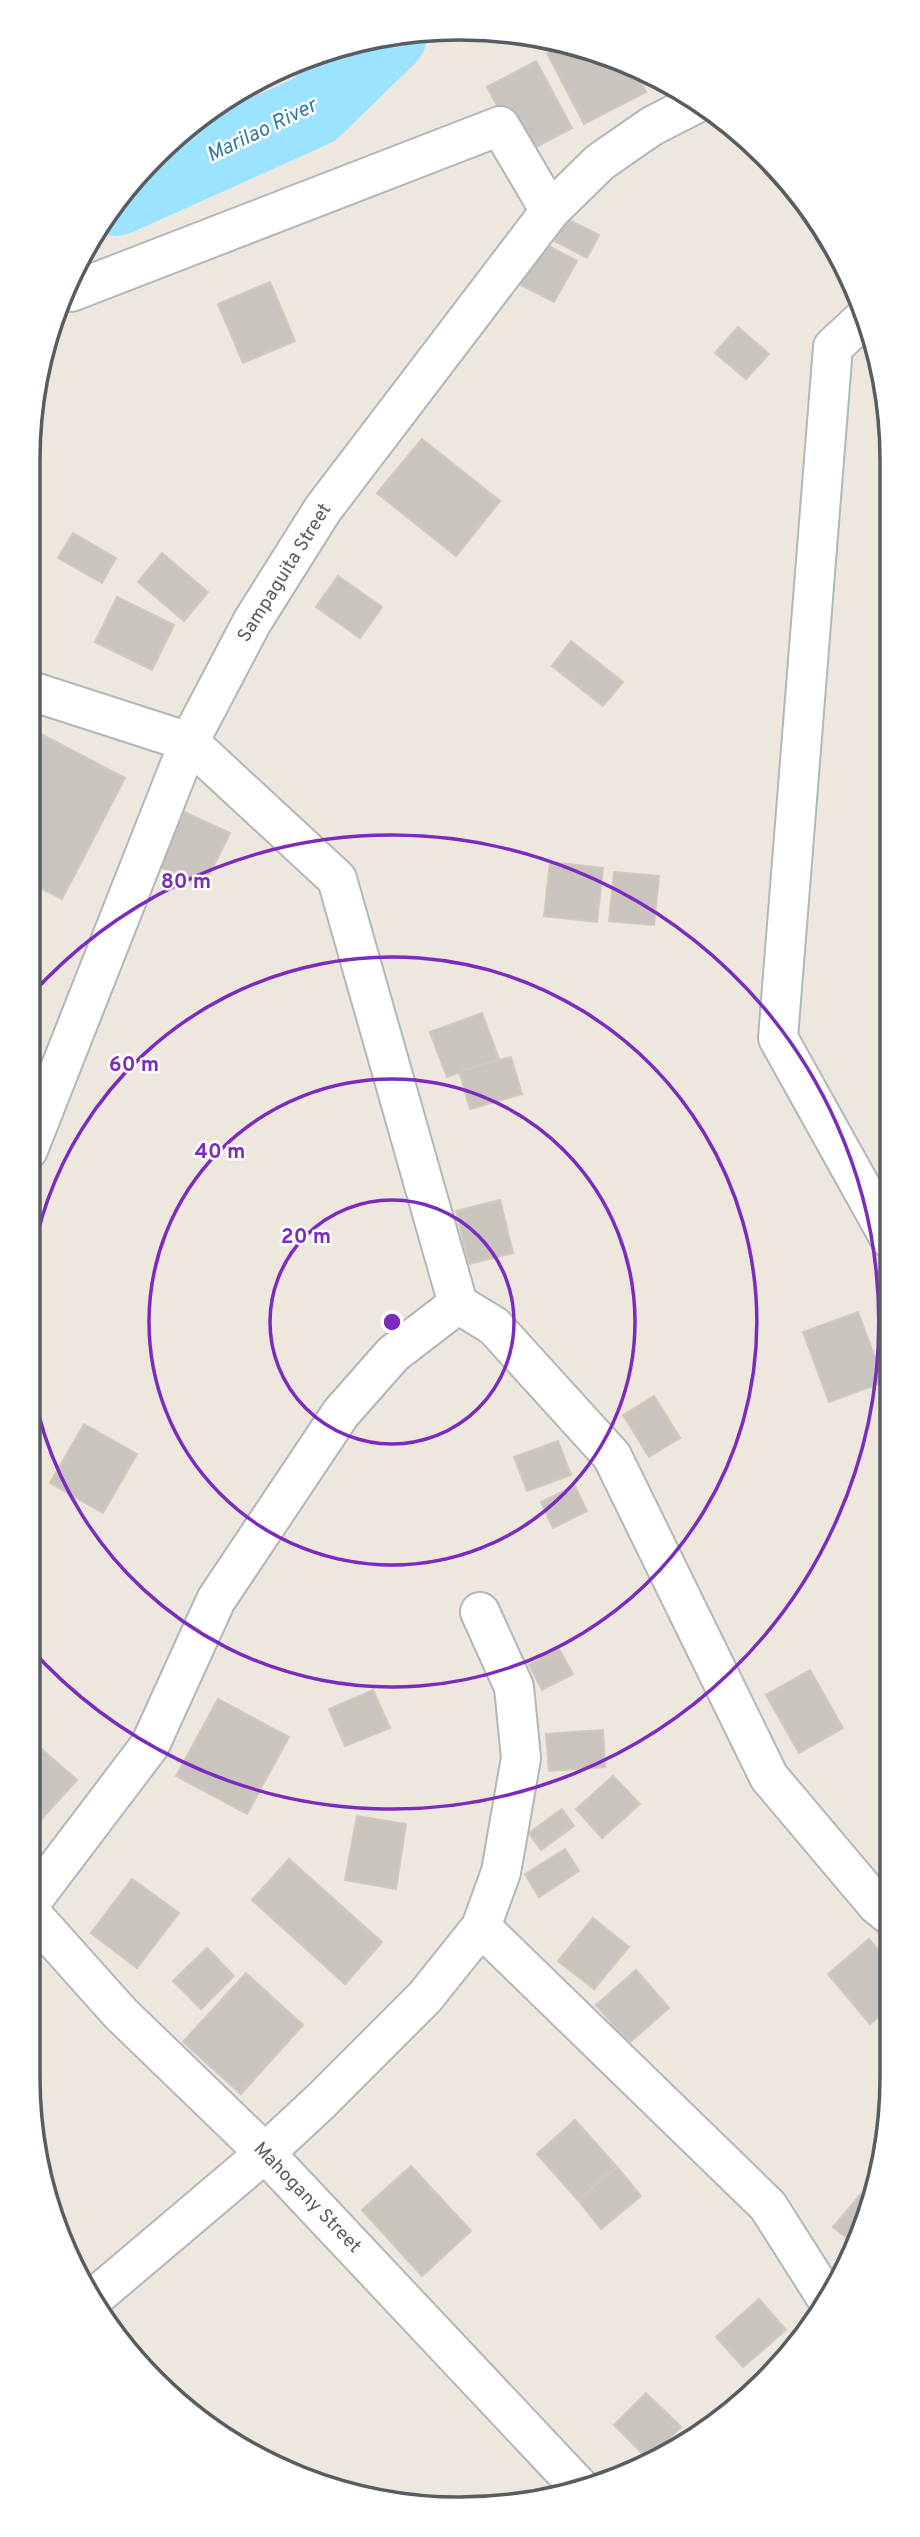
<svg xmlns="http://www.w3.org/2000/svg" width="920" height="2537" viewBox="0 0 920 2537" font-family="Overpass,sans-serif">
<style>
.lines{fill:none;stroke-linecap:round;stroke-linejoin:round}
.river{stroke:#9ce3ff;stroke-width:74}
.building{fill:#cac4be;stroke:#d2c8bd;stroke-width:2}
.minor-casing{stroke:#b2b7bb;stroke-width:42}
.minor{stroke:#fff;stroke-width:38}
.ring{fill:none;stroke:#7b2cbf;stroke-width:3.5}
.labels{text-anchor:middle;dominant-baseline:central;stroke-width:5;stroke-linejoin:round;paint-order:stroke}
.street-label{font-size:19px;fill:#585d61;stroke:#fff}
.water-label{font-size:21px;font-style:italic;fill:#2f7ba6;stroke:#fff}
.rim{fill:none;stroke:#585d61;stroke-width:3.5}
.centre{fill:#7b2cbf;stroke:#fff;stroke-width:3.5}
.ring-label{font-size:21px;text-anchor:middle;font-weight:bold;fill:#7b2cbf;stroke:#fff;stroke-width:5;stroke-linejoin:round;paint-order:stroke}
</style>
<rect width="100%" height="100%" fill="#ede7de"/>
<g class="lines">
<path class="river" d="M116 199 314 110 390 36"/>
</g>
<g class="building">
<path d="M568 42 633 68 646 92 584 124 547 53Z"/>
<path d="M536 61 572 128 523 154 487 87Z"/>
<path d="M565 218 599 235 587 258 553 240Z"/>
<path d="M534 238 577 261 554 302 511 280Z"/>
<path d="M270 282 295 341 243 363 218 304Z"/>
<path d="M738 327 769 354 746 379 715 353Z"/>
<path d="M422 439 500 501 456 556 377 493Z"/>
<path d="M73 533 116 558 102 583 58 558Z"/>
<path d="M162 553 208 592 184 621 138 582Z"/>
<path d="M338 576 382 607 360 638 316 607Z"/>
<path d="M117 597 174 625 152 670 95 642Z"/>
<path d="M571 641 623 682 603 706 552 666Z"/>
<path d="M37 732 125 778 62 899 28 882V748Z"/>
<path d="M184 812 230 833 203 888 158 866Z"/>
<path d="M550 862 603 868 597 922 544 916Z"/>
<path d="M614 872 659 876 654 925 609 921Z"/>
<path d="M482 1013 499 1059 447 1077 430 1032Z"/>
<path d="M511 1057 522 1094 470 1109 459 1071Z"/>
<path d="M500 1200 513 1253 469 1264 456 1211Z"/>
<path d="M858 1312 884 1382 829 1402 803 1332Z"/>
<path d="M654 1396 680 1438 649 1457 623 1415Z"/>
<path d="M84 1424 137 1454 103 1513 50 1483Z"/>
<path d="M558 1441 571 1475 527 1491 514 1457Z"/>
<path d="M575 1486 587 1511 553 1528 541 1502Z"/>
<path d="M559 1649 573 1674 542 1690 529 1665Z"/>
<path d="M810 1670 843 1728 799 1753 766 1695Z"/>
<path d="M373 1690 390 1728 345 1746 329 1709Z"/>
<path d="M218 1699 289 1737 247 1814 176 1776Z"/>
<path d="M603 1730 605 1767 549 1771 546 1734Z"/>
<path d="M28 1737 77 1780 28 1834Z"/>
<path d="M613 1776 640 1804 602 1838 576 1809Z"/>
<path d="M562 1809 574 1826 541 1850 529 1833Z"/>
<path d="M357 1816 406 1824 396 1889 345 1880Z"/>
<path d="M565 1849 579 1871 539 1897 525 1874Z"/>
<path d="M289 1859 382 1942 345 1984 252 1900Z"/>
<path d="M132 1879 179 1913 137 1968 91 1933Z"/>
<path d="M593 1918 629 1947 594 1989 558 1961Z"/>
<path d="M869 1939 892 1966V2005L870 2024 828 1974Z"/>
<path d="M207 1948 234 1976 201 2009 173 1981Z"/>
<path d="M636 1970 669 2008 629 2043 596 2005Z"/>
<path d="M246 1973 303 2025 241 2094 183 2042Z"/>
<path d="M575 2120 617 2167 578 2200 537 2154Z"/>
<path d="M411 2166 471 2231 422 2276 362 2210Z"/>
<path d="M617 2167 641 2196 601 2229 578 2200Z"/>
<path d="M861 2194 871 2202 853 2243 833 2227Z"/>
<path d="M759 2299 786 2330 743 2367 716 2337Z"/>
<path d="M646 2393 681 2427 648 2459 614 2425Z"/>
</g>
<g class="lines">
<g class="minor-casing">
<g id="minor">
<path d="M71 292 500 126 550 211"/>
<path d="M863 319 833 347 778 1038 890 1239"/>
<path d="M28 690 189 742 337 879 458 1304 494 1326 612 1456 769 1777 877 1905 892 1917"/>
<path d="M28 1150 189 742 252 622 323 509 550 211 600 162 652 126 697 103"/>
<path d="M28 1906 150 1745 216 1600 341 1413 393 1354 458 1304"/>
<path d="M28 1910 121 2014 265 2153 582 2490"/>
<path d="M481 1927 768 2206 827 2299"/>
<path d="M95 2297 265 2153 321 2101 425 1997 481 1927 501 1872 521 1758 514 1687 480 1612"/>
</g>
</g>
<use href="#minor" class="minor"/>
</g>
<g class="ring">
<circle cx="392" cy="1322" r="122"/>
<circle cx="392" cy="1322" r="243"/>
<path d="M28 1293A365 365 0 1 1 28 1351"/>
<path d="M30 996A487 487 0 1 1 30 1648"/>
</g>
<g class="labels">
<g class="street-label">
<text transform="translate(285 573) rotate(-58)">Sampaguita Street</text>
<text transform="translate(307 2198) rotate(46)">Mahogany Street</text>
</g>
<g class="water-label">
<text transform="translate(262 131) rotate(-26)">Marilao River</text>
</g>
</g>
<path d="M0 0H920V2537H0ZM460 40H460A420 420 0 0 1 880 460V2077A420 420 0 0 1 460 2497H460A420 420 0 0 1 40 2077V460A420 420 0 0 1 460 40Z" fill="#fff" fill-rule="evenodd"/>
<path class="rim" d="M460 40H460A420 420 0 0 1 880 460V2077A420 420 0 0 1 460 2497H460A420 420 0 0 1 40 2077V460A420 420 0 0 1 460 40Z"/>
<circle cx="392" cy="1322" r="10" class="centre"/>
<g class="ring-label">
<text x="186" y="888">80 m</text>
<text x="134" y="1071">60 m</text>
<text x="220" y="1158">40 m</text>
<text x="306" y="1243">20 m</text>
</g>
</svg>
